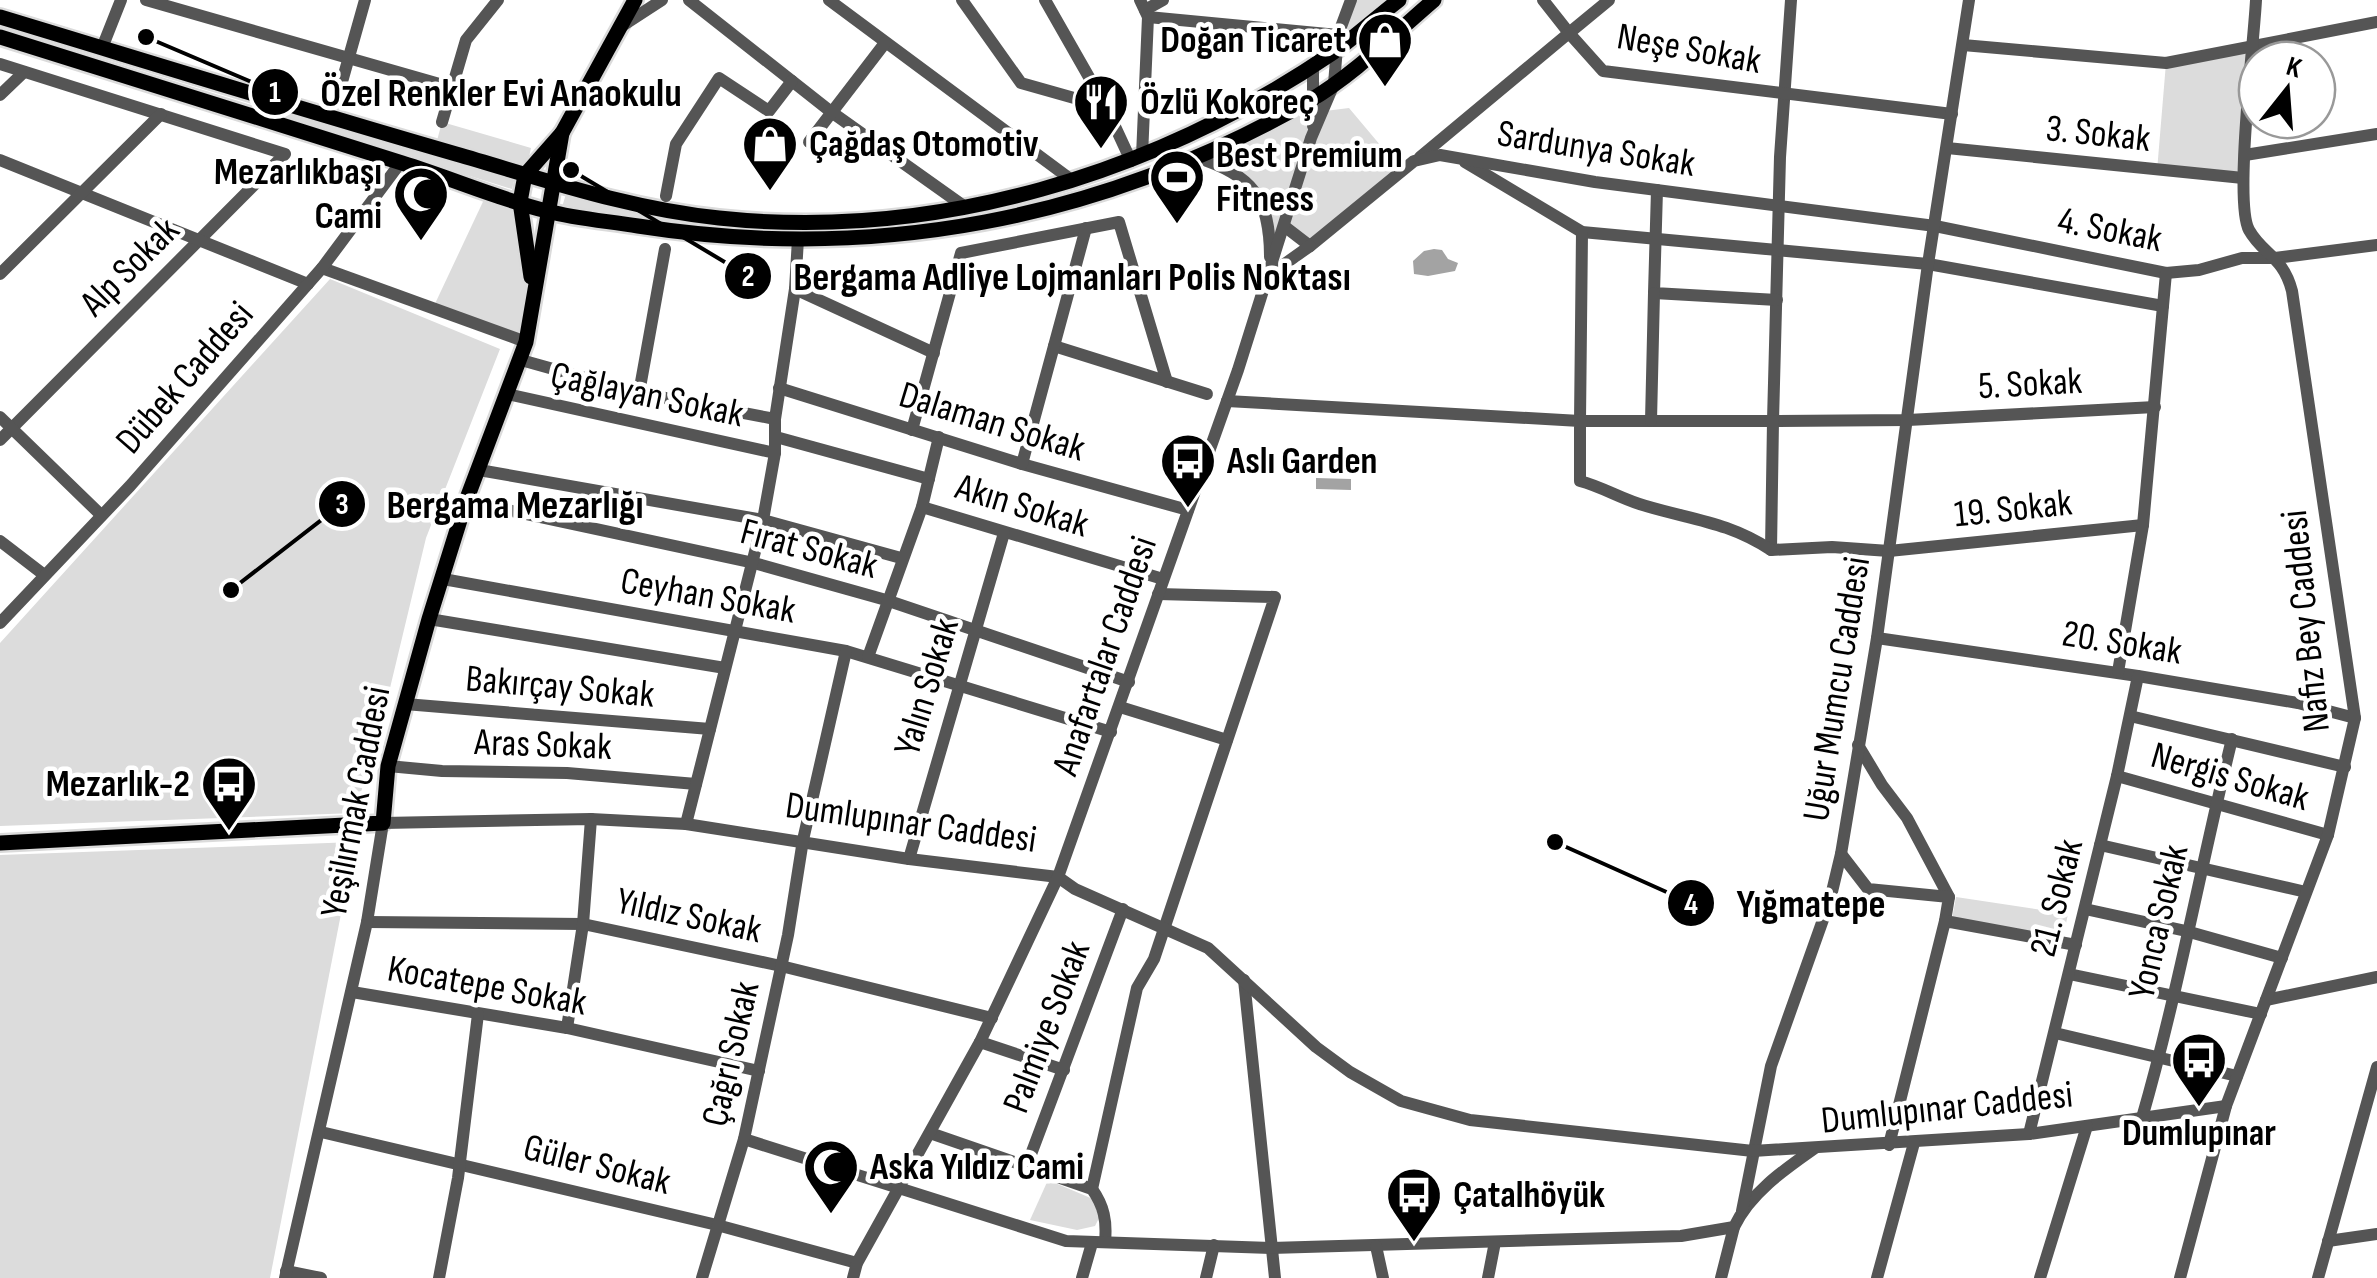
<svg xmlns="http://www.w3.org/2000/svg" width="2377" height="1278" viewBox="0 0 2377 1278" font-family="'Sofia Sans Condensed',sans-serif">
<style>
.green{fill:#dcdcdc}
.water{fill:#a3a3a3}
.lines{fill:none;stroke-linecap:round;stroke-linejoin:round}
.major-casing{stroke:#dbdbdb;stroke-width:20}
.minor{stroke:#555;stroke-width:12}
.major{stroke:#000;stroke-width:15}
.labels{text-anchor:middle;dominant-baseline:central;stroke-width:9;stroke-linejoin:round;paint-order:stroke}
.poi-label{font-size:38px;font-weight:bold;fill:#000;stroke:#fff;text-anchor:start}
.street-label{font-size:38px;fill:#000;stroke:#fff}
.leader{fill:none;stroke:#000;stroke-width:4}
.callout-dot{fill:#000;stroke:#fff;stroke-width:4}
.mark-label{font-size:30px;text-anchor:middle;font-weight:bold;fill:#fff}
.callout-label{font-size:40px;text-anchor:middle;font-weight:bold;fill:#000;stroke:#fff;stroke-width:9;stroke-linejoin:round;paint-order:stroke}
</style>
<rect width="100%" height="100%" fill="#fff"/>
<g class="green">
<path d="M1351 0H1399L1350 39 1338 35Z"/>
<path d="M2254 45 2243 178 2157 171 2166 63Z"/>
<path d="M1309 101 1325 111 1349 108 1402 171 1310 246 1285 226 1269 275 1256 193 1196 157Z"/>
<path d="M261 104 515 177 512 189 261 111Z"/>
<path d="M442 122 531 148 525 175 435 148Z"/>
<path d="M488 191 520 202 532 289 526 342 433 308Z"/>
<path d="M566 194 676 220V227L562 207Z"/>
<path d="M330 279 500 349 426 538 384 713 355 813 0 826V643Z"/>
<path d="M355 842 270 1278H0V855Z"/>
<path d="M1956 897 2068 914 2063 937 1952 919Z"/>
<path d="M1048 1180 1093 1199 1099 1218 1095 1226 1077 1230 1030 1220Z"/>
</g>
<g class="water">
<path d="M1434 249 1442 250 1448 259 1458 263 1455 271 1428 276 1414 274 1413 261 1424 251Z"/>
<path d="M1316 478 1351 479V490L1316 489Z"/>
</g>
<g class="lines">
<g class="major-casing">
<g id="major">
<path d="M0 17C152 63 303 110 456 154 543 179 629 209 719 218 937 241 1155 174 1334 52 1356 36 1377 17 1399 0"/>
<path d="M0 37C134 78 268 121 402 163 451 178 498 199 547 211 577 219 608 221 638 226 875 263 1101 220 1309 101 1355 74 1394 34 1434 0"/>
<path d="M531 277 520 202 525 175 562 133 635 0"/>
<path d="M0 843 383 823 388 766 429 619 466 501 526 342 562 133"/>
</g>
</g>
<g class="minor">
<path d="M146 0 450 87"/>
<path d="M689 0 830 111 965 207"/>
<path d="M829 0 1073 181"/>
<path d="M962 0 1021 83 1106 107 1131 161"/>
<path d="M1045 0 1106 107"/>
<path d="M1140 0 1148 17 1142 156"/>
<path d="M1543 0 1569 33 1609 0"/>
<path d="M1791 0 1780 157 1773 421 1908 420 2155 407"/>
<path d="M1145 10 1163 0"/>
<path d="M1148 17 1338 35"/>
<path d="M622 26 662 0"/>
<path d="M1963 45 2166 63 2377 22"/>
<path d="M102 48 121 0"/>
<path d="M0 64 285 154 0 440"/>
<path d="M0 95 24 72"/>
<path d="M336 103 365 0"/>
<path d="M442 122 466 40 498 0"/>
<path d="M1313 126V65"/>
<path d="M809 142 885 43"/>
<path d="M1947 148 2243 178"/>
<path d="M2245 155 2377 134"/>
<path d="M1196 157C1253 176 1270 197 1270 257"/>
<path d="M1420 157 1569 33 1603 71 1952 114"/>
<path d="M0 160 308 284"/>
<path d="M1465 162 1582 232 1928 264 2163 306"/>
<path d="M1657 190 1654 293 1777 300"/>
<path d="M666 196 676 144 719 78 769 111 792 81"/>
<path d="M1284 226 1310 246 1414 161 1440 155 1595 182 1935 226 2166 273 2199 270 2242 258H2275L2377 245"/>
<path d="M1582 232 1580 421H1773L1771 550 1832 547 1889 551 2143 525"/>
<path d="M322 268 526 342"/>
<path d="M0 274 161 114"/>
<path d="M1269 275 1310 246"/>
<path d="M795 289 934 353"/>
<path d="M1054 346 1207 394"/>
<path d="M521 360 639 393 775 419"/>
<path d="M779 388 1022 464 1188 510"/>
<path d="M639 393 665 249"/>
<path d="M507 394 775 453"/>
<path d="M1227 401 1580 421V481C1603 487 1623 500 1646 506 1693 520 1728 522 1771 550"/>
<path d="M0 417 101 515"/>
<path d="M1651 421 1654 293"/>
<path d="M912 430 961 253 1119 222 1167 382"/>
<path d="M776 437 929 479"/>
<path d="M1022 464 1086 228"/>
<path d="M479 470 763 520 901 558"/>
<path d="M466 501 754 563 886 600 1129 682"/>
<path d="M922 507 1163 579"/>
<path d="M0 541 43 574"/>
<path d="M443 579 846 651 1111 732"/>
<path d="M429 619 725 668"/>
<path d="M0 623 130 486 322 268 401 162"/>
<path d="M1877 638 2138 676 2298 703 2355 718"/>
<path d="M868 657 922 507 939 437"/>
<path d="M2118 672 2143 525 2166 273"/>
<path d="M405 704 710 729"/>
<path d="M1120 707 1227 740"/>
<path d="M2130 716 2345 767"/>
<path d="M1858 745 1882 785 1907 818 1949 897"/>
<path d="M388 766 442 771 567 773 696 784"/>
<path d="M2117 776 2328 835"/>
<path d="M686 824 763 520 775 453V419L795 289 798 239"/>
<path d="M2100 845 2306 892"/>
<path d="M1841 854 1868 889 1949 897 1945 921"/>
<path d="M909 859 1004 533"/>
<path d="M2085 909 2186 931 2282 958"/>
<path d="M367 922 583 924 781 966 992 1018"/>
<path d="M2069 974 2261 1014"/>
<path d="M1244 980 1275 1278"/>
<path d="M352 992 567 1028 759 1071"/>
<path d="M2266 1000 2377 977"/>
<path d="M567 1028 583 924 591 819"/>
<path d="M2055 1033 2237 1076"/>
<path d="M980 1042 1064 1070"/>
<path d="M2142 1118C2178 993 2201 865 2232 739"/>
<path d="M321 1132 717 1225 857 1263"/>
<path d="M930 1133 1092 1189C1104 1206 1107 1221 1105 1242"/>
<path d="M2029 1134 2117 776 2138 676"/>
<path d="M744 1139 1066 1241 1271 1248 1681 1236 1734 1227C1750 1193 1785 1169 1815 1148"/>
<path d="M1889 1145 1945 921 2076 945"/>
<path d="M1027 1165 1123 909"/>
<path d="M1092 1189 1137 988 1154 959 1275 597 1158 594"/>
<path d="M1742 1211 1771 1066 1830 900 1841 854 1877 638 1928 264 1969 0"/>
<path d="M2328 1241 2377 1234"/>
<path d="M1376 1246 1383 1278"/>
<path d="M286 1271 321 1278"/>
<path d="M285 1278 367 922 383 823 591 819 686 824 909 859 1058 877 1075 889 1208 948 1316 1047 1350 1072 1401 1101 1470 1120 1753 1151 2029 1134 2226 1106"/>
<path d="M439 1278 458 1178 478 1014"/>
<path d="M702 1278 744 1139 788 935 803 840 846 651"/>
<path d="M853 1278 857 1263 980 1042 1058 877 1238 370 1311 138 1334 84 1338 35 1351 0"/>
<path d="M1082 1278 1092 1243"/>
<path d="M1206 1278 1214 1245"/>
<path d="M1488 1278 1495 1242"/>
<path d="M1721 1278 1734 1227"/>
<path d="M1877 1278 1914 1143"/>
<path d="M2040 1278 2087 1126"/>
<path d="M2180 1278 2226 1106 2328 835 2355 718 2292 291C2283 256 2263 255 2249 230 2234 202 2254 42 2256 0"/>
<path d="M2318 1278 2377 1067"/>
</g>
<use href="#major" class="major"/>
</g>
<defs>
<g id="shop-pin" transform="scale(2.875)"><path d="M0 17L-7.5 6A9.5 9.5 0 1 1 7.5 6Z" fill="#000" stroke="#fff"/><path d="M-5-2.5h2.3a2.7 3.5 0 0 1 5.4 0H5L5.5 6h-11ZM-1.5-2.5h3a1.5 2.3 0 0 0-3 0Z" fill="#fff"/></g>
<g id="restaurant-pin" transform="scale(2.875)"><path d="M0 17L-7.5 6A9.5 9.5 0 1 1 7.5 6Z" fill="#000" stroke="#fff"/><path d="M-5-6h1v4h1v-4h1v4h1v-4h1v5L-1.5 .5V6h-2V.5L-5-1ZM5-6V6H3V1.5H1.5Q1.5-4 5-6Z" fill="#fff"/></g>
<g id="stadium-pin" transform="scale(2.875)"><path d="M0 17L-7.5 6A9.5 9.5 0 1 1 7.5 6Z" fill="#000" stroke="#fff"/><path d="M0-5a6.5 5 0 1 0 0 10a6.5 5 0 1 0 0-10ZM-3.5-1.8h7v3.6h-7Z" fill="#fff"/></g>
<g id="mosque-pin" transform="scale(2.875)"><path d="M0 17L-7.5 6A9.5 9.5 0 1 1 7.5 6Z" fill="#000" stroke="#fff"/><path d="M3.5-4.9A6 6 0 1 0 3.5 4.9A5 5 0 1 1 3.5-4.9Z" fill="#fff"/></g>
<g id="bus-pin" transform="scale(2.875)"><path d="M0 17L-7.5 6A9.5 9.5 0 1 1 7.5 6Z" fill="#000" stroke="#fff"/><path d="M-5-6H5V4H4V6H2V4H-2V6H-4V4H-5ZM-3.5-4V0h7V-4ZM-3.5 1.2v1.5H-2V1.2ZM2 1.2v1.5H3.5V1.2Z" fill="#fff"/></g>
</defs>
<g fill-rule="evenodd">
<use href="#shop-pin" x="1385" y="40"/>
<use href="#restaurant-pin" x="1101" y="102"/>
<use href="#shop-pin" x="770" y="144"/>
<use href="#stadium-pin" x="1177" y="177"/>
<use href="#mosque-pin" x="421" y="194"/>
<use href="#bus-pin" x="1188" y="461"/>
<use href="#bus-pin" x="229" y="784"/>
<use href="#bus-pin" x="2199" y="1060"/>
<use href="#mosque-pin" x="831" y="1167"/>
<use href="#bus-pin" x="1414" y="1195"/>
</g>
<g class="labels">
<g class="poi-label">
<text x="1346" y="40" text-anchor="end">Doğan Ticaret</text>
<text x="1140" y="102">Özlü Kokoreç</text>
<text x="809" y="144">Çağdaş Otomotiv</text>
<text x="1216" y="155">Best Premium<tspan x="1216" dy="44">Fitness</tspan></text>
<text x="382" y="172" text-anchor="end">Mezarlıkbaşı<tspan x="382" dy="44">Cami</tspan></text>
<text x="1227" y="461">Aslı Garden</text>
<text x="190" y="784" text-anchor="end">Mezarlık-2</text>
<text x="2199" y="1133" text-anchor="middle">Dumlupınar</text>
<text x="870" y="1167">Aska Yıldız Cami</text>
<text x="1453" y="1195">Çatalhöyük</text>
</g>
<g class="street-label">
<text transform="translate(1689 49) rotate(10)">Neşe Sokak</text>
<text transform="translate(2098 134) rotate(6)">3. Sokak</text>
<text transform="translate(1596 149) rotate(9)">Sardunya Sokak</text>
<text transform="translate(2110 230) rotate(11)">4. Sokak</text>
<text transform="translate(130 267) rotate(-45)">Alp Sokak</text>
<text transform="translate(185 378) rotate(-49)">Dübek Caddesi</text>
<text transform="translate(2030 384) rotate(-3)">5. Sokak</text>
<text transform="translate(647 395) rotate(12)">Çağlayan Sokak</text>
<text transform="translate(992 422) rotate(17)">Dalaman Sokak</text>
<text transform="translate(1022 506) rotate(17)">Akın Sokak</text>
<text transform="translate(2013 509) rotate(-6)">19. Sokak</text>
<text transform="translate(809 549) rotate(15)">Fırat Sokak</text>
<text transform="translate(708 596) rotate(10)">Ceyhan Sokak</text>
<text transform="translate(2306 621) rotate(-96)">Nafiz Bey Caddesi</text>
<text transform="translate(2122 643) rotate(9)">20. Sokak</text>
<text transform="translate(1105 656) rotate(-71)">Anafartalar Caddesi</text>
<text transform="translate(560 687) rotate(5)">Bakırçay Sokak</text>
<text transform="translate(927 687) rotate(-73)">Yalın Sokak</text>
<text transform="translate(1837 689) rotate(-81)">Uğur Mumcu Caddesi</text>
<text transform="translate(543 745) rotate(2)">Aras Sokak</text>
<text transform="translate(2230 777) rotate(16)">Nergis Sokak</text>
<text transform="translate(356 802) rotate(-79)">Yeşilırmak Caddesi</text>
<text transform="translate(911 823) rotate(8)">Dumlupınar Caddesi</text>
<text transform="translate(2057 898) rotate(-76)">21. Sokak</text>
<text transform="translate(689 916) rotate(12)">Yıldız Sokak</text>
<text transform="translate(2159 922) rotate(-77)">Yonca Sokak</text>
<text transform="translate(487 986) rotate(10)">Kocatepe Sokak</text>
<text transform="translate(1047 1027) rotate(-69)">Palmiye Sokak</text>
<text transform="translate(731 1054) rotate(-77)">Çağrı Sokak</text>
<text transform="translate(1947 1108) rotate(-6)">Dumlupınar Caddesi</text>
<text transform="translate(597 1165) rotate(14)">Güler Sokak</text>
</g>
</g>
<path class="leader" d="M146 37L275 92M571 170L748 276M231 590L342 504M1555 842L1691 903"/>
<g class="callout-dot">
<circle cx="146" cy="37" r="10"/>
<circle cx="571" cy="170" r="10"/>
<circle cx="231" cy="590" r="10"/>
<circle cx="1555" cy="842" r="10"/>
<circle cx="275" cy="92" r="25"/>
<circle cx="748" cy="276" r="25"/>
<circle cx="342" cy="504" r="25"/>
<circle cx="1691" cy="903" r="25"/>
</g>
<g class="mark-label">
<text x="275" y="102">1</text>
<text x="748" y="286">2</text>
<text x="342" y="514">3</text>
<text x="1691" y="914">4</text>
</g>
<g class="callout-label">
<text x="501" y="106">Özel Renkler Evi Anaokulu</text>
<text x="1072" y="290">Bergama Adliye Lojmanları Polis Noktası</text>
<text x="515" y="518">Bergama Mezarlığı</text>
<text x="1811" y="917">Yığmatepe</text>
</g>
<g transform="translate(2287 90) rotate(17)"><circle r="48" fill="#ffffff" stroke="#999999" stroke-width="2.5"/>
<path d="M0-8L18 38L0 25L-18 38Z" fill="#000000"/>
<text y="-15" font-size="28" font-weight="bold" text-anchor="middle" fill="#000000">K</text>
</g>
</svg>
